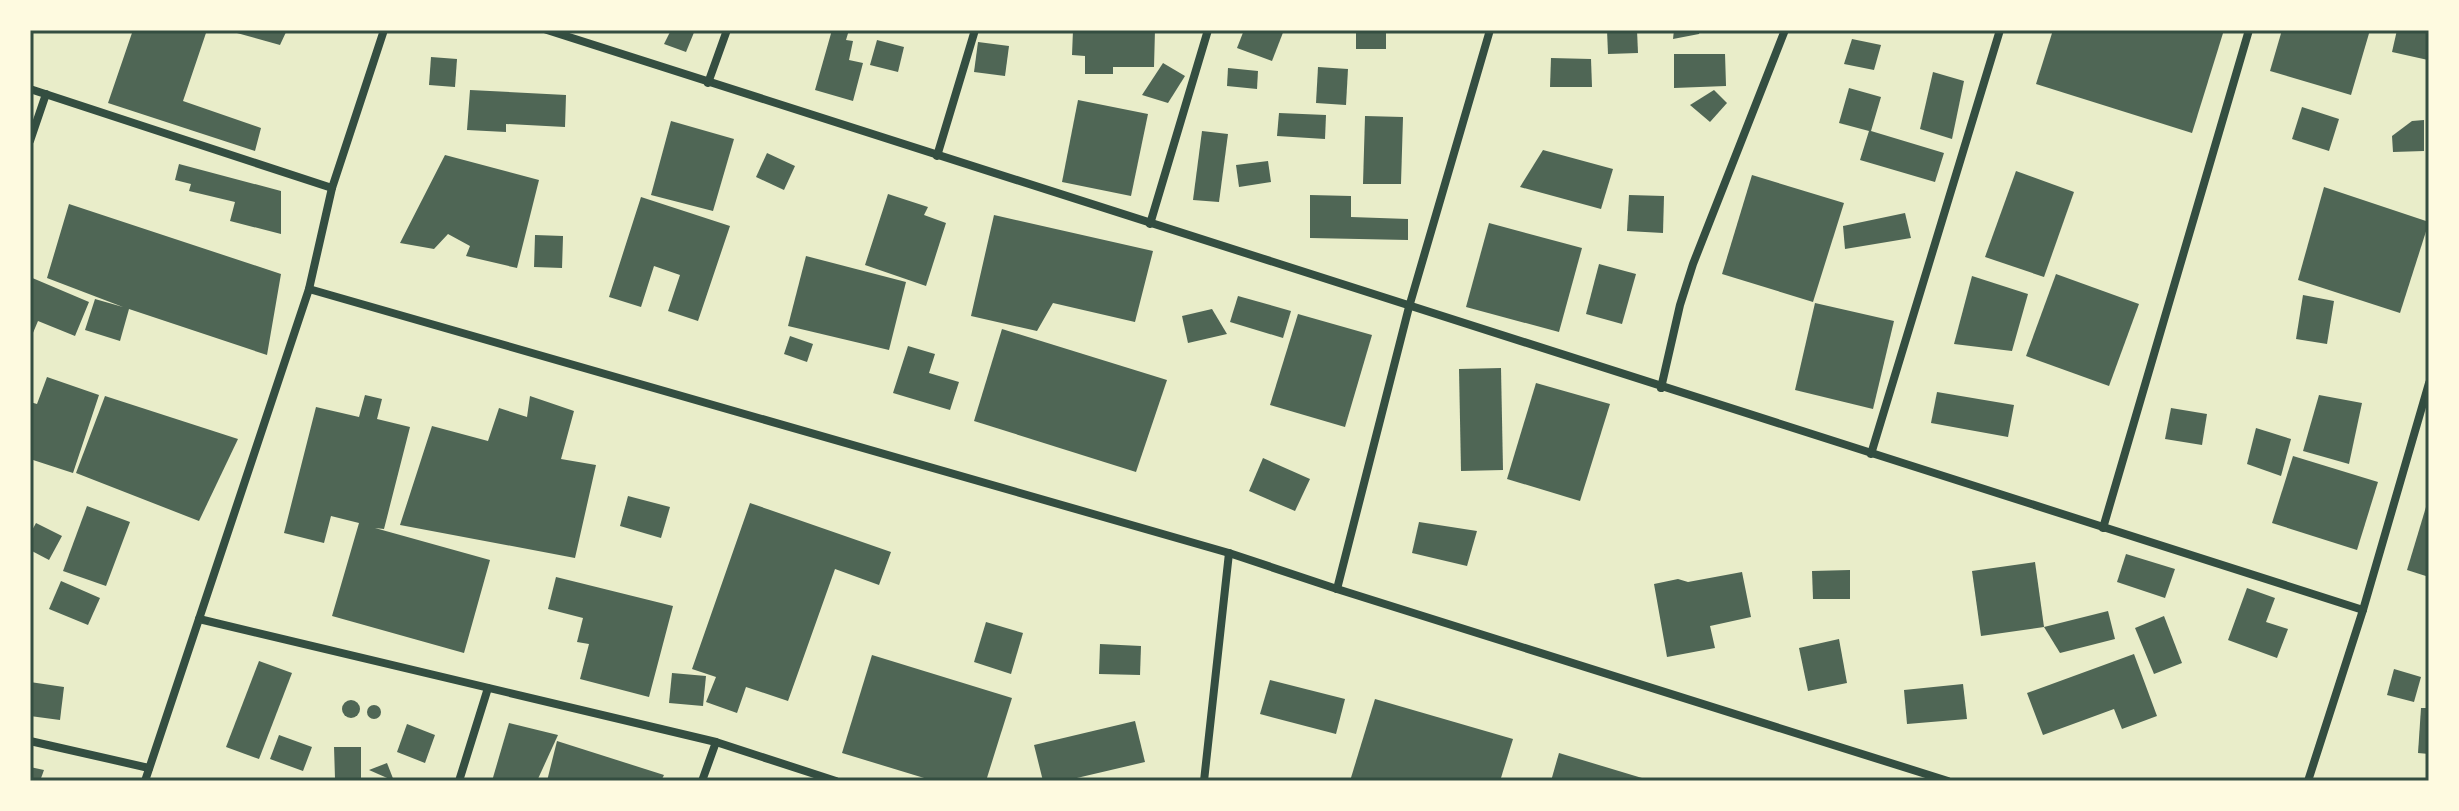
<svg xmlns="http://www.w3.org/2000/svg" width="2459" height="811" viewBox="0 0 2459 811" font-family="'IBM Plex Serif',serif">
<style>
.building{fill:#4f6655}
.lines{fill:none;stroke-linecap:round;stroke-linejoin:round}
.minor{stroke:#344e41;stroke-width:8}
.neatline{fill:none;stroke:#344e41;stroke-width:3}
</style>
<rect width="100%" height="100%" fill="#e9edc9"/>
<g class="building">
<path d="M133 30H207L183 101 261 128 255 151 108 103Z"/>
<path d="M226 30H287L280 45Z"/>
<path d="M671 30H695L686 52 664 44Z"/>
<path d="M832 30H849L846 40 853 41 849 60 863 63 853 101 815 90Z"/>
<path d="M1073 30H1155L1154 67H1113V74H1085V56L1072 55Z"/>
<path d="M1244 30H1284L1272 61 1237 48Z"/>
<rect x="1356" y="30" width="30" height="19"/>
<path d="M1607 30H1637L1638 53 1608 54Z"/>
<path d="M1674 30H1700L1699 34 1673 39Z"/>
<path d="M2053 30H2224L2192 133 2036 84Z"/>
<path d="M2282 30H2370L2351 95 2270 71Z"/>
<path d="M2397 30 2429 31 2428 60 2392 52Z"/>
<path d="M1852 39 1881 45 1874 70 1844 64Z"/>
<path d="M877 40 904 47 898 72 870 65Z"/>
<path d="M978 42 1009 46 1005 76 974 72Z"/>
<path d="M1674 54H1725L1726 86 1674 88Z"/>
<path d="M431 57 457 59 455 87 429 85Z"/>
<path d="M1551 58 1591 59 1592 87H1550Z"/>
<path d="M1163 63 1185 76 1168 103 1142 95Z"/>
<path d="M1318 67 1348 69 1346 105 1316 103Z"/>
<path d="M1228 68 1258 71 1257 89 1227 86Z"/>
<path d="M1933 72 1964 81 1952 139 1920 129Z"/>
<path d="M1849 88 1881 97 1871 131 1944 153 1935 182 1860 160 1869 131 1839 123Z"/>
<path d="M470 90 566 95 565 127 506 124V132L467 130Z"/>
<path d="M1714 90 1727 103 1710 122 1690 105Z"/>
<path d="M1078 100 1148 114 1131 196 1062 182Z"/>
<path d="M2302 107 2339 119 2329 151 2292 139Z"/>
<path d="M1279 113 1326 115 1325 139 1277 136Z"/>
<path d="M1365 116 1403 117 1401 184H1363Z"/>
<path d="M2424 120V151L2393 152 2392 136 2412 121Z"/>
<path d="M671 121 734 139 713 211 651 195Z"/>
<path d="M1202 131 1228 134 1219 202 1193 200Z"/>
<path d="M1543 150 1613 169 1601 209 1520 187Z"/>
<path d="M767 153 795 166 784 190 756 177Z"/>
<path d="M445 155 539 180 517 268 466 256 470 246 448 234 434 249 400 243Z"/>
<path d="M1268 161 1271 182 1239 187 1236 165Z"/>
<path d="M179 164 281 191V234L230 221 235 202 189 191 191 184 175 180Z"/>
<path d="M2016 171 2074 192 2044 277 1985 257Z"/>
<path d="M1752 175 1844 203 1813 302 1722 274Z"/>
<path d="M2324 187 2429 222 2400 313 2298 280Z"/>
<path d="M888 194 928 207 924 215 946 223 926 286 865 265Z"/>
<path d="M1310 195 1351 196V217L1408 219V240L1310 238Z"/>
<path d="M1629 195 1664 196 1663 233 1627 231Z"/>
<path d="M641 197 730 226 698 321 668 311 680 275 654 266 641 307 609 297Z"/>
<path d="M69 204 281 274 267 355 129 309 120 341 85 330 95 299 123 307 47 278Z"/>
<path d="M1905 213 1911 238 1845 249 1843 226Z"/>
<path d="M994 215 1153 251 1135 322 1053 303 1037 331 971 316Z"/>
<path d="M1489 223 1582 248 1559 332 1466 307Z"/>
<path d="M535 235 563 236 562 268 534 267Z"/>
<path d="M806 256 906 282 889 350 788 326Z"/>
<path d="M1599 264 1636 274 1622 324 1586 314Z"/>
<path d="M2056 274 2139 304 2109 386 2026 356Z"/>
<path d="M1972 276 2028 294 2012 351 1954 344Z"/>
<path d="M30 277 89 302 75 336 38 321 30 340Z"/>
<path d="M2303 295 2334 301 2327 344 2296 339Z"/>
<path d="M1238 296 1291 311 1283 338 1230 322Z"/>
<path d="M1815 303 1894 321 1873 409 1795 390Z"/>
<path d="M1212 309 1227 334 1188 343 1182 316Z"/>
<path d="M1298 314 1372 335 1345 427 1270 405Z"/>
<path d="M1002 329 1167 380 1136 472 974 421Z"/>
<path d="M790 336 813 344 807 362 784 354Z"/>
<path d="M908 346 935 354 929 373 959 382 950 410 893 393Z"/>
<path d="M1501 368 1503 470 1461 471 1459 369Z"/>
<path d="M47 377 99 395 73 473 30 459V402L37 404Z"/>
<path d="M1536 383 1610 404 1580 501 1507 479Z"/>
<path d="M1937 392 2014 405 2008 437 1931 423Z"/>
<path d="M365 395 382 399 377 419 410 427 384 529 375 528 490 560 464 653 332 616 359 523 331 516 324 543 284 533 316 407 359 417Z"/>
<path d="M2319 395 2362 403 2349 464 2303 451Z"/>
<path d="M105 396 238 439 199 521 76 473Z"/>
<path d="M530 396 574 411 561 459 596 465 575 558 400 525 432 426 488 441 499 408 527 417Z"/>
<path d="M2171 408 2207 414 2202 445 2165 439Z"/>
<path d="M2256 428 2291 439 2281 476 2247 464Z"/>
<path d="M2293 456 2378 482 2357 550 2272 523Z"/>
<path d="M1263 458 1310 479 1295 511 1249 491Z"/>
<path d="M628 496 670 507 661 538 620 526Z"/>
<path d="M2429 497V577L2407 570Z"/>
<path d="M750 503 891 552 879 585 835 569 788 701 746 687 737 713 706 702 716 677 692 669Z"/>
<path d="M87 506 130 522 106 586 63 571Z"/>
<path d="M1419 522 1477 531 1467 566 1412 553Z"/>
<path d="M36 523 62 536 49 560 30 550V534Z"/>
<path d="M2126 554 2175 569 2165 598 2117 582Z"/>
<path d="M2035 562 2044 627 1981 636 1972 571Z"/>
<path d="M1850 570V599H1813L1812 571Z"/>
<path d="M1742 572 1751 617 1710 626 1715 648 1667 657 1654 584 1678 579 1688 582Z"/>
<path d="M556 577 673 606 649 697 580 679 589 644 577 642 583 618 548 609Z"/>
<path d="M61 581 100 598 88 625 49 609Z"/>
<path d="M2247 588 2275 598 2266 622 2288 629 2277 658 2228 640Z"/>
<path d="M2108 611 2115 639 2060 653 2044 627Z"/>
<path d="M2164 616 2182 663 2154 674 2135 628Z"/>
<path d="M986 622 1023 633 1011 674 974 662Z"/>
<path d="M1839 639 1847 683 1808 691 1799 648Z"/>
<path d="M1100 644 1141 646 1140 675 1099 674Z"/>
<path d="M2134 654 2157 716 2122 729 2114 709 2043 735 2027 693Z"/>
<path d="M872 655 1012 698 986 781H934L842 753Z"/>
<path d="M259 661 292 673 259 759 226 747Z"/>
<path d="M2394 669 2421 677 2414 702 2387 695Z"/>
<path d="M672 673 706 676 703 706 669 703Z"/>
<path d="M1270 680 1345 699 1336 734 1260 714Z"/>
<path d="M30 682 64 687 60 720 30 716Z"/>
<path d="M1963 684 1967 719 1907 724 1904 690Z"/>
<path d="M1375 699 1513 739 1500 781H1350Z"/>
<circle cx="351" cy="709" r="9"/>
<circle cx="374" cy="712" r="7"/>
<path d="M2421 708H2429V754L2418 753Z"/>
<path d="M1135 721 1145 762 1064 781H1043L1034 745Z"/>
<path d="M509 723 558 735 537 781H492Z"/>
<path d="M407 724 435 735 425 763 397 752Z"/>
<path d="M279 735 312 747 303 771 270 759Z"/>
<path d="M557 741 664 775 661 781H547Z"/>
<path d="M334 747H361V778H335Z"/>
<path d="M1559 753 1642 778 1641 781H1551Z"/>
<path d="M387 763 394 781 369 770Z"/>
<path d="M30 767 44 770 40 781H30Z"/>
</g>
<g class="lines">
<g class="minor">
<path d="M547 30 2363 610"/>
<path d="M708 83 727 30"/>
<path d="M30 89 332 188"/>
<path d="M30 141 46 94"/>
<path d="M937 156 975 30"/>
<path d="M1150 224 1208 30"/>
<path d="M309 289 1229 553 1337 589 1948 781"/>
<path d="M1661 388 1680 305 1693 264 1785 30"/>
<path d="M1871 454 2000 30"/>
<path d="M2103 528 2249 30"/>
<path d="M1337 589 1409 307 1490 30"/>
<path d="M199 619 716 742 836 781"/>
<path d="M30 741 149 768"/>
<path d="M145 781 309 289 332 188 384 30"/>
<path d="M459 781 488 688"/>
<path d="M702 781 716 742"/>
<path d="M1204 781 1229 553"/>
<path d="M2308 781 2363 610 2429 383"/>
</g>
</g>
<rect width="2459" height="811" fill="none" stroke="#fefae0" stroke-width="64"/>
<rect x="32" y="32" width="2395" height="747" class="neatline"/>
</svg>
